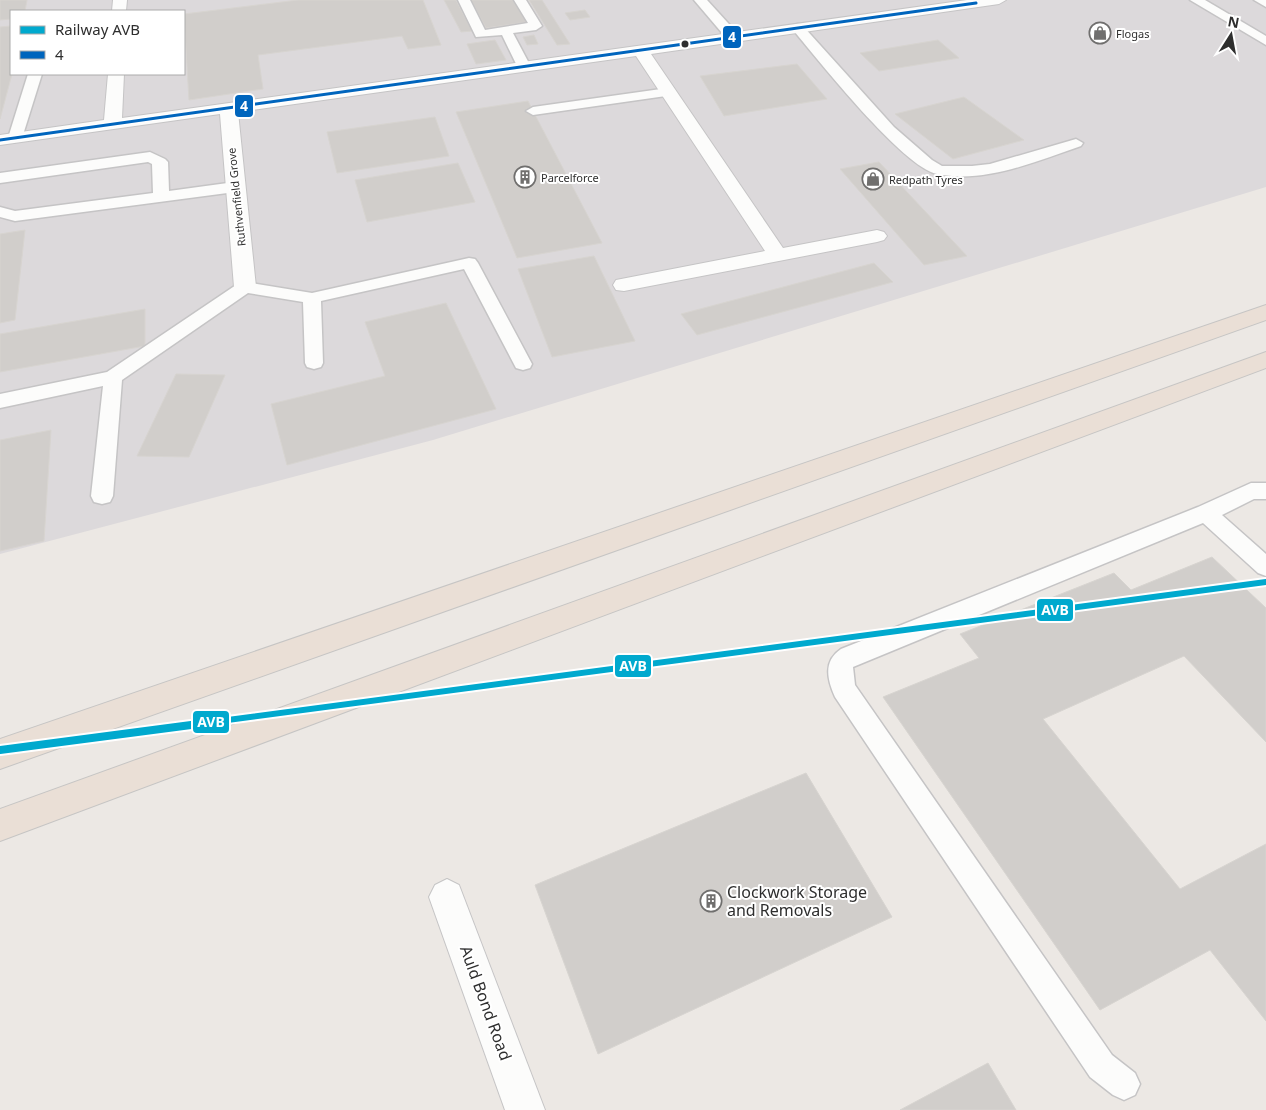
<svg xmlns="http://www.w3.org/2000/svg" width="1266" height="1110" viewBox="0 0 1266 1110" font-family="'Noto Sans',sans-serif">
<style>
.industrial{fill:#dcd9db;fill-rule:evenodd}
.building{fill:#d1cecb;stroke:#d7d4d0}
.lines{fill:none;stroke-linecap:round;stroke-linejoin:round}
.lane-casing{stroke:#c5c4c5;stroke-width:3}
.street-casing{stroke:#c5c4c5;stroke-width:2}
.highway-casing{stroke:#c6c5c4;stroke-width:2}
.lane{fill:#fcfcfb;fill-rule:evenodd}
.street{fill:#fcfcfb;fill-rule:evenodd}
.highway{fill:#eadfd6;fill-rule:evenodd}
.bus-1-casing{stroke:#fff;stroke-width:5.5}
.bus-1{stroke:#0065bd;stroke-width:3}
.rail-1-far1-casing{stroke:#fff;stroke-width:10}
.rail-1-casing{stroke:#fff;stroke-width:12}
.rail-1-far1{stroke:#00a9ce;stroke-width:6}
.rail-1{stroke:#00a9ce;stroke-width:8}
.bus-dot{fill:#2e2e2e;stroke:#fff;stroke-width:2}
.labels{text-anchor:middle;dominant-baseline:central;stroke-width:4;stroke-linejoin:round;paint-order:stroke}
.far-poi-label{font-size:11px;fill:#2e2e2e;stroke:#fff;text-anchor:start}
.far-street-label{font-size:11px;fill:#2e2e2e;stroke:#fff}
.near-poi-label{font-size:16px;fill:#2e2e2e;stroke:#fff;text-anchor:start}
.near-street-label{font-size:16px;fill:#2e2e2e;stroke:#fff}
.line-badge{stroke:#fff;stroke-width:2}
.badge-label{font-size:14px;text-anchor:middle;font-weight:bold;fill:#fff}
</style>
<rect width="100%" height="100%" fill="#ece8e4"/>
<path class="industrial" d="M0 0H1266V187L433 440 0 554ZM11 11H184V74H11Z"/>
<g class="building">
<path d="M0 0H27L25 11H11V19L0 20Z"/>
<path d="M298 0H423L441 45 408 49 402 36 258 55 263 89 189 100 184 14Z"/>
<path d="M444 0H456L472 31 461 32Z"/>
<path d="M471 0H514L527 22 486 28Z"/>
<path d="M529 0H542L570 44 557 45Z"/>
<path d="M585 10 590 17 570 20 565 13Z"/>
<path d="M11 26 12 74 0 119V27Z"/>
<path d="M534 35 538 44 527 45 523 37Z"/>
<path d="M495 40 506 60 476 64 467 44Z"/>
<path d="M938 40 959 58 879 71 860 53Z"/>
<path d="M797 64 827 99 724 116 700 76Z"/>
<path d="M964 97 1024 140 953 159 895 114Z"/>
<path d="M528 101 533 111 602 243 517 258 456 112Z"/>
<path d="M435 117 449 156 337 173 327 132Z"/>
<path d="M879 162 967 256 924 265 840 169Z"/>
<path d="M458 163 475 202 367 222 355 180Z"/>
<path d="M25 230 15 320 0 323V234Z"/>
<path d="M594 256 635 341 552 357 518 269Z"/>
<path d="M874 263 893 282 697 335 681 314Z"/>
<path d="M446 303 496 409 287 465 271 404 385 376 365 322Z"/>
<path d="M145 309V346L0 372V334Z"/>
<path d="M176 374 225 375 189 457 137 456Z"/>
<path d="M51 430 44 541 0 551V440Z"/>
<path d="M1212 557 1266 608V742L1184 656 1043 719 1180 889 1266 844V1021L1210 950 1100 1010 883 697 979 658 960 634 1114 573 1131 590Z"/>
<path d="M806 773 892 917 598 1054 535 885Z"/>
<path d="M988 1063 1016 1110H900Z"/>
</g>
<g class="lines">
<g class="lane-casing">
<g id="lane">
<path d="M458 0H470L485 30 528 23 514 0H526L542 26 536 30 513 33 531 67 529 70H519L502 35 476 37Z"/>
<path d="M694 0H707L738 34 739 37 738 40H728Z"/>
<path d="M1190 0H1205L1266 36V45Z"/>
<path d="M1254 0H1266V7Z"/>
<path d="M798 24 802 25 894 127 932 160 942 166H972L990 164 1076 139 1083 143 1081 146C1037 161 985 184 937 174 903 167 819 61 794 31L792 28 794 25Z"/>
<path d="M28 74H42L22 138 15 142 8 138Z"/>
<path d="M668 88 675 92 673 95 533 115 526 111 533 107Z"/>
<path d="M150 152 165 159 168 162 169 191 235 182 243 187 235 192 15 221 0 217V207L15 211 153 193 152 164 148 162 0 183V173Z"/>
<path d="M469 258 475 259 478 263 532 364 530 368 523 370 516 368 464 269 321 301 323 363 321 367 314 369 307 367 305 363 303 302 248 293 122 380 113 496 110 502 102 504 94 502 91 496 103 386 0 408V394L107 372 239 283 245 282 312 293Z"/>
<path d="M1251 483H1266V499H1254L1222 515 1266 554V576L1258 573 1203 523 853 667 855 685 1112 1055 1135 1073 1140 1084 1135 1095 1124 1100 1113 1095 1090 1077 835 697C827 679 823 661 841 649L1198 507Z"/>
</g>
</g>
<g class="street-casing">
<g id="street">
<path d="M113 0H127L126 11H112Z"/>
<path d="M967 0H1006L999 4 651 54 783 248 877 230 884 232 887 236 884 240 877 242 624 291 616 290 613 285 616 280 765 251 636 56 238 112 256 287 253 292 245 293 237 292 234 287 220 114 0 145V135L104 120 108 74H124L122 118Z"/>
<path d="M447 879 459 885 545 1110H505L429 897 435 885Z"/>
</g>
</g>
<g class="highway-casing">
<g id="highway">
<path d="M1266 305V320L0 769V739Z"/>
<path d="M1266 352V368L0 841V809Z"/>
</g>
</g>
<use href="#lane" class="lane"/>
<use href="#street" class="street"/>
<use href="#highway" class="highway"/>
<g class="bus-1-casing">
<path id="bus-1" d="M0 140 976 3"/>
</g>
<use href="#bus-1" class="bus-1"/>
<g class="rail-1-far1-casing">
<path id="rail-1-far1" d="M205 723 1266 582"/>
</g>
<g class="rail-1-casing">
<path id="rail-1" d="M0 750 214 722"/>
</g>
<use href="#rail-1-far1" class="rail-1-far1"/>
<use href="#rail-1" class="rail-1"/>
</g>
<defs>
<g id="shop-ring" transform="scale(1.125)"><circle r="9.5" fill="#fff" stroke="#706f6e" stroke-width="1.5"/><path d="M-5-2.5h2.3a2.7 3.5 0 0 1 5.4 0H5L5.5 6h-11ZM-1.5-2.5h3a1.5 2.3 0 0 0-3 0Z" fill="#706f6e"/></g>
<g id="building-ring" transform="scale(1.125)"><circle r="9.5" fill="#fff" stroke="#706f6e" stroke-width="1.5"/><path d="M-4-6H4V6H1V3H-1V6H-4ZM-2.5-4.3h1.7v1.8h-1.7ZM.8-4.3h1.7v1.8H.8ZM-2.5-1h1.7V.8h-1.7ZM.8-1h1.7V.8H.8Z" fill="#706f6e"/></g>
</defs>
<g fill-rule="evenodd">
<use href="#shop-ring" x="1100" y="33"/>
<use href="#building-ring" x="525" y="177"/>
<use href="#shop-ring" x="873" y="179"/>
<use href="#building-ring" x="711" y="901"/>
</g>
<circle class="bus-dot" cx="685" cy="44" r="4.5"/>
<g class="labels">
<g class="far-poi-label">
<text x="1116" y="33">Flogas</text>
<text x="541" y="177">Parcelforce</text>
<text x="889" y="179">Redpath Tyres</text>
</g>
<g class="far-street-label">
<text transform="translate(236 197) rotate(-96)">Ruthvenfield Grove</text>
</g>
<g class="near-poi-label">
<text x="727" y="892">Clockwork Storage<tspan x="727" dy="18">and Removals</tspan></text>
</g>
<g class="near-street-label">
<text transform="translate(486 1003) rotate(70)">Auld Bond Road</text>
</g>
</g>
<g class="line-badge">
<rect x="722" y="25" width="20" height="24" rx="5" fill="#0065bd"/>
<rect x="234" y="94" width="20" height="24" rx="5" fill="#0065bd"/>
<rect x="1036" y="598" width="38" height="24" rx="5" fill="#00a9ce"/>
<rect x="614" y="654" width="38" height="24" rx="5" fill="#00a9ce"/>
<rect x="192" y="710" width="38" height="24" rx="5" fill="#00a9ce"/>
</g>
<g class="badge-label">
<text x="732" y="42">4</text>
<text x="244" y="111">4</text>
<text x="1055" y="615">AVB</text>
<text x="633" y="671">AVB</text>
<text x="211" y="727">AVB</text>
</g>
<rect x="10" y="10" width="175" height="65" fill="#ffffff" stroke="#ababab"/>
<rect x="20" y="26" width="25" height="8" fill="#00a9ce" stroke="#ababab"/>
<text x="55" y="35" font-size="15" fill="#2e2e2e">Railway AVB</text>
<rect x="20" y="51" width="25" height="8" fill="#0065bd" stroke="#ababab"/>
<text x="55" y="60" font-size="15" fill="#2e2e2e">4</text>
<g transform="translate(1231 35) rotate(11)" stroke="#ffffff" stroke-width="4" paint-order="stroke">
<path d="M0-4L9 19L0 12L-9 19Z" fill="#2e2e2e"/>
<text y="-8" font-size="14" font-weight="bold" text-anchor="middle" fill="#2e2e2e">N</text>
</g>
</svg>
